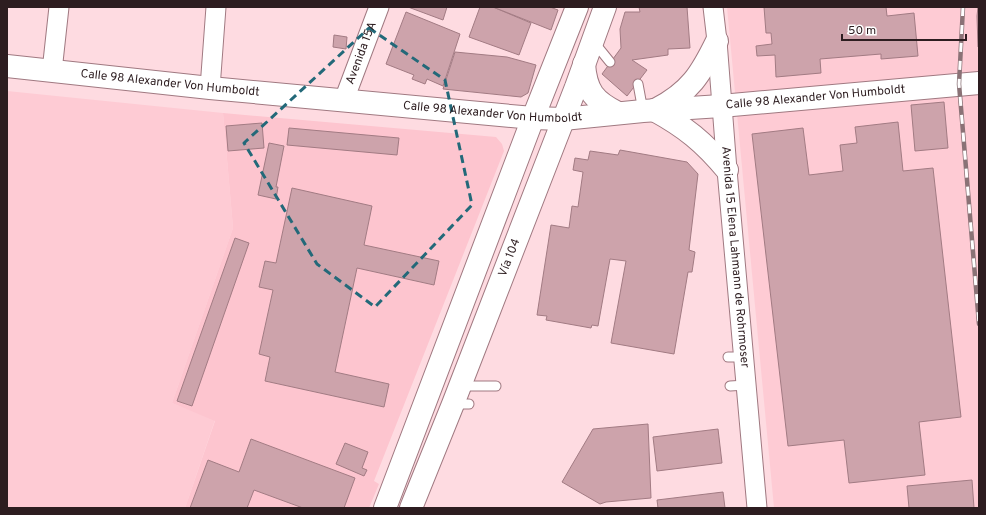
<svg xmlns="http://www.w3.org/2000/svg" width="986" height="515" viewBox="0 0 986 515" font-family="Overpass,sans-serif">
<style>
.built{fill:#fecbd4}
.green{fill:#fdc5cf;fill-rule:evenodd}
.building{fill:#cda3ab;stroke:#a27b83}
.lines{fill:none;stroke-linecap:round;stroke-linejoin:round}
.service-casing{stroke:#a07981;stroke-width:11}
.minor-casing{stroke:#a07981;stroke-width:21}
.tertiary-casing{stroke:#a07981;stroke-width:24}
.secondary-casing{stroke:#a07981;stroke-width:24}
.service{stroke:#fff;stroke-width:9}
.minor{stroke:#fff;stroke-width:19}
.tertiary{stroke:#fff;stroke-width:22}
.secondary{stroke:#fff;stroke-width:22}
.rail-casing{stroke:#8a7276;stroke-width:4.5}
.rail{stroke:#fff;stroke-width:3;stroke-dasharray:9;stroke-linecap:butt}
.marked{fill:none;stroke:#236979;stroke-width:3;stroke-dasharray:8 5;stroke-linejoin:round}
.labels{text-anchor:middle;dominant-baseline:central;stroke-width:3;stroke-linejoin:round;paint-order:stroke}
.street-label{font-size:12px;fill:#2d1d20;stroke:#fff}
</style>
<rect width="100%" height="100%" fill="#fedbe1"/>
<g class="built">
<path d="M727 7H979V508H774Z"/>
<path d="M7 91 223 113 233 228 172 403 215 420 185 508H7Z"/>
</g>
<g class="green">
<path d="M223 113 496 137 502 144 504 151 374 481 379 484 369 508H344L355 478 239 472 208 460 190 508H185L215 421 172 403 233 228ZM292 189 372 206 364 245 439 262 433 285 357 268 335 372 389 384 384 407 265 381 270 357 259 354 273 290 259 286 265 261 276 263Z"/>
<path d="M254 490 303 508H247Z"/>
</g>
<g class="building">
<path d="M408 7H447L443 20Z"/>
<path d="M480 7H493L531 23 519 55 469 37Z"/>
<path d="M493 7H550L558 10 551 30Z"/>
<path d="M639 7H687L690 48 668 49V55L632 60 647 70 627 96 602 74 621 48 620 29 625 12H640Z"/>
<path d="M764 7H886L887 16 914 13 918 56 881 59V54L820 59 821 73 776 77 775 55 757 56 756 46 772 44 771 33H766Z"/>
<path d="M978 7 979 47H978L977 16Z"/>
<path d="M406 12 460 34 443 86 427 79 425 84 412 79 414 75 386 64Z"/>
<path d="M334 35 347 37 346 49 333 47Z"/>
<path d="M455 52 507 57 536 65 528 93 521 97 443 89Z"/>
<path d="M944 102 948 148 915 151 911 105Z"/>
<path d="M898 122 903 171 933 168 961 417 919 422 925 475 849 483 844 440 788 446 752 134 803 128 809 175 843 171 840 145 857 143 855 127Z"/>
<path d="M262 123 264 148 228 151 226 126Z"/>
<path d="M289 128 399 138 397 155 287 145Z"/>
<path d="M269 143 284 146 276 187H278L276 199 258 195Z"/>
<path d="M620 150 687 162 698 174 689 250 695 252 692 272H688L674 354 611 343 626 261 610 259 598 326 592 325 591 328 546 320 547 316 537 315 551 225 569 228 572 206 578 207 583 172 573 170 575 158 588 160 590 151 618 155Z"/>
<path d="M292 188 372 206 364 245 439 261 434 285 357 268 335 372 389 384 384 407 265 381 270 357 259 354 273 290 259 287 265 261 276 263Z"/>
<path d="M235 238 249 243 192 406 177 401Z"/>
<path d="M648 424 651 498 606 502 600 504 562 482 593 429Z"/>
<path d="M718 429 722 463 657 471 653 437Z"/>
<path d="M251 439 355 478 344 508H303L254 490 247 508H190L208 460 239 472Z"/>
<path d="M345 443 368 452 362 468 367 470 364 476 336 464Z"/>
<path d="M972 480 974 508H909L907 486Z"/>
<path d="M723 492 725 508H658L657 500Z"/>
</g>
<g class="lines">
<g class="service-casing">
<g id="service">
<path d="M593 41 610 62"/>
<path d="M638 84 643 111"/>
<path d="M728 357H743"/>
<path d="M460 386H496"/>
<path d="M730 386 746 385"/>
<path d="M453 404H469"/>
</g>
</g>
<g class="minor-casing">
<g id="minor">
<path id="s1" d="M713 7 717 41 727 170 757 508"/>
<path d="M52 71 59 7"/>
<path d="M210 88 216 7"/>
<path id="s2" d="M344 100 379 7"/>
</g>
</g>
<g class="tertiary-casing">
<g id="tertiary">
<path id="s3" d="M7 66 210 88 533 118 563 119 643 111 721 106 979 83"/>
<path d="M657 109C690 92 701 74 717 41"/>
<path d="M654 110C685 127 704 142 727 170"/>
</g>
</g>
<g class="secondary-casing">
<g id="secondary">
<path d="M584 64C586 91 594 101 618 113"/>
<path d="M385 508 533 118 577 7"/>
<path id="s4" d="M411 508 453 404 576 87 605 7"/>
</g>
</g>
<use href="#service" class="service"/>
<use href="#minor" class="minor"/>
<use href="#tertiary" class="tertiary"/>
<use href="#secondary" class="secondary"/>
<g class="rail-casing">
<path id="rail" d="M963 7 959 84 979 324"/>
</g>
<use href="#rail" class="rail"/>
</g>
<path class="marked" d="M369 28 445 80 472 205 375 307 317 264 244 143Z"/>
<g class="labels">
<g class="street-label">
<text stroke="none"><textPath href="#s2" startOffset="50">Avenida 15A</textPath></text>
<text stroke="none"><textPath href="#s3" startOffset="164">Calle 98 Alexander Von Humboldt</textPath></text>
<text stroke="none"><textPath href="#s3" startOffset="812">Calle 98 Alexander Von Humboldt</textPath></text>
<text stroke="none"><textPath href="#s3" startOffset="488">Calle 98 Alexander Von Humboldt</textPath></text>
<text stroke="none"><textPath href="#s4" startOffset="269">Vía 104</textPath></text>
<text stroke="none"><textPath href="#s1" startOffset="251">Avenida 15 Elena Lahmann de Rohrmoser</textPath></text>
</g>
</g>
<rect width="986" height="515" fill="none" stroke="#2d1d20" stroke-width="16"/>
<path d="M842 34v6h124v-6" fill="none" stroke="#2d1d20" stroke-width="2"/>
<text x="848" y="34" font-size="12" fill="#2d1d20" stroke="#ffffff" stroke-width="3" paint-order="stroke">50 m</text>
</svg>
